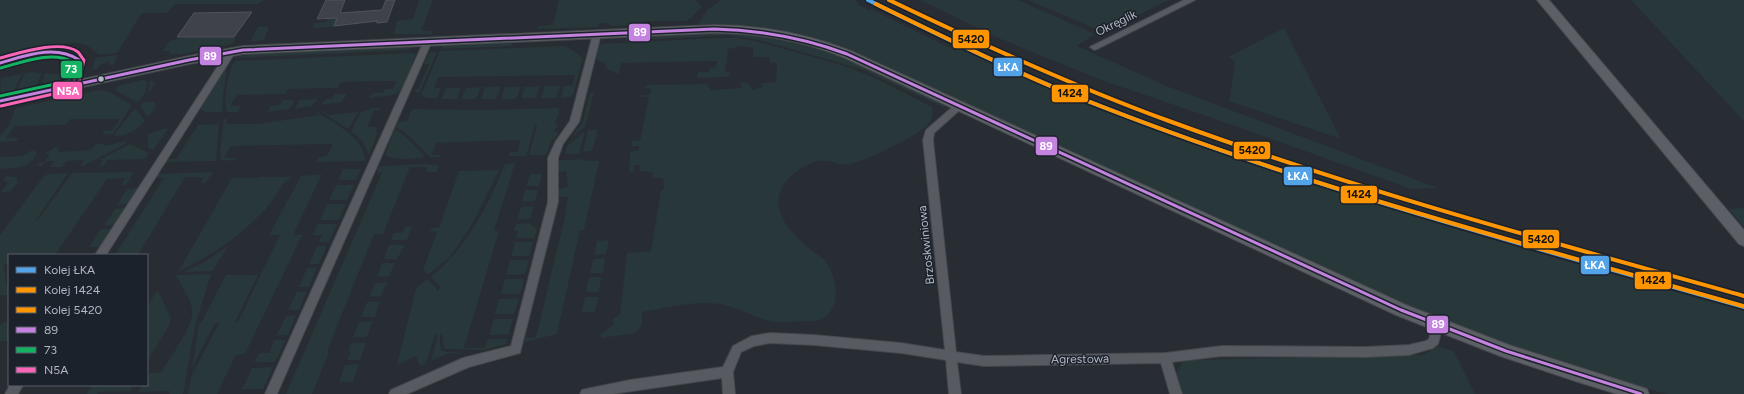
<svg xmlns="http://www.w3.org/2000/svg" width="1744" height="394" viewBox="0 0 1744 394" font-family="Figtree,sans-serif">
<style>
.green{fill:#283739}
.building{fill:#3f4248;stroke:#4f535b}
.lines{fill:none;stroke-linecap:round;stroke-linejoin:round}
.street-casing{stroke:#44474c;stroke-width:2}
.secondary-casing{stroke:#44474c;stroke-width:2}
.street{fill:#575a61;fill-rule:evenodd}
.secondary{fill:#5c5f65;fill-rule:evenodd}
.bus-1-casing{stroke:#1c222c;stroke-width:6}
.bus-2-casing{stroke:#1c222c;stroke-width:6}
.bus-3-casing{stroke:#1c222c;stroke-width:6}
.bus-1{stroke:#c483df;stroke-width:3}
.bus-2{stroke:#13b361;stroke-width:3}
.bus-3{stroke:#fa66b7;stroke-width:3}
.rail-1-casing{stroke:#1c222c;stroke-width:7}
.rail-2-casing{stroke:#1c222c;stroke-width:7}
.rail-3-casing{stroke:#1c222c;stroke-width:7}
.rail-1{stroke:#53a3e8;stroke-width:4}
.rail-2{stroke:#ff9500;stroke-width:4}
.rail-3{stroke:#ff9500;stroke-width:4}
.bus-dot{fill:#b2b8c3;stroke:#1c222c;stroke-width:1.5}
.labels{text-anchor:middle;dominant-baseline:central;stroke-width:3;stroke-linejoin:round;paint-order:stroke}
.street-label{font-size:12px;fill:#b2b8c3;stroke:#1c222c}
.line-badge{stroke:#1c222c;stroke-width:1.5}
.badge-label{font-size:11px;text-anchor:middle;font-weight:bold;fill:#fff}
.pale-badge-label{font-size:11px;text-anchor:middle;font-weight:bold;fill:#111}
</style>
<rect width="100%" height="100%" fill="#282c33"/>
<g class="green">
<path d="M0 0H264L258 4H175L167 13H142L117 53 99 55 88 46 76 43 60 44 32 49V48L24 49 23 51 0 56Z"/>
<path d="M419 0H433L421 31H433L432 34H394L397 21 413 19Z"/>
<path d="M559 0H694L702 6 691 18 686 21H645L638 25 611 26 608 23H599L598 27 537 29 538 26 553 25Z"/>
<path d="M721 0H854L858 2 857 4 869 10 871 9 956 51 959 48C1211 163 1478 237 1744 311V394H1667L1626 384 1537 356 1406 306 833 44C789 28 745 23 698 24L708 9Z"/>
<path d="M920 0H1018L1095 34 1077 46 1164 85 1438 188 1411 189 1218 120 1101 80 996 37Z"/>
<path d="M1028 0H1169L1103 32Z"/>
<path d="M1631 0H1744V121Z"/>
<path d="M329 17 339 18 334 27 312 28 314 23 326 22Z"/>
<path d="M258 27H269L264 40 250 42Z"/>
<path d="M1284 28 1341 139 1229 101 1235 62 1228 57Z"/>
<path d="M720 34C755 34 789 38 822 49 864 63 904 85 944 104L945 108 861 69 759 40 726 35 626 41V37Z"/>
<path d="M180 38H236L232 44 177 55V53L170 55V51H163L170 41Z"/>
<path d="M715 38H739L759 42 845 66 873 77 932 107C933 113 933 121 927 126 916 136 864 162 849 164 841 166 836 162 828 161 815 159 800 167 790 177 764 204 787 230 810 249 815 253 822 257 826 262 838 279 842 311 820 320 815 322 807 321 802 321 793 322 783 323 775 322 756 320 739 307 720 304 695 300 667 308 642 312V324L635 333 602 338 601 334 615 323 612 320 620 314 627 253 651 251 661 190 664 188 663 178H652L653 172 639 171 640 165H635L633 172H630L629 170 630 152 639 150V146H631L632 141H640L649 97H641V95H649L651 89 643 88 647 85 707 84 711 90 742 88 739 83H748L753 90 763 87 761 83 776 82 777 63H770L769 57H753V48L737 46 736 48 728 49 725 72H732L728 77 697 78 698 72H709L710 68 716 67 717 61 621 63 619 74 607 69 605 63 596 60 599 45 601 44Z"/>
<path d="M513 42 511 46 442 49 443 45Z"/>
<path d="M566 46 583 58 573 95 570 97 561 98 564 86H572L575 75 438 77 434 88H441L437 98H427L421 95 440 51Z"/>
<path d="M411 47 408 50 234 58 246 55Z"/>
<path d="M430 52H437L419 94 413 89H418L429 64H424Z"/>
<path d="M413 53 416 54C412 64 403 92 394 95L369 98 372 93H383L385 89H393L396 81 341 82 337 88 288 89 285 94 237 95 230 106H242L238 112H227C223 102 228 69 235 61Z"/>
<path d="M118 55 113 65H109V62L99 65 97 69H92L95 59 98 57Z"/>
<path d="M227 67 222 104 223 112H205L200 109Z"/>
<path d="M32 72 42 73 37 85 17 89 25 73Z"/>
<path d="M45 73 65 75 59 80 41 84Z"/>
<path d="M22 74 14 90 0 93 1 78Z"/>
<path d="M143 80 147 82 145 93 138 103 115 90 118 86Z"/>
<path d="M150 80 156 82 143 102H154L156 106 148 117 140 106 148 93Z"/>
<path d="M540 86 535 98H521L525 87Z"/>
<path d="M545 86H560L556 98H541Z"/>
<path d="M481 87 476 99H461L466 88Z"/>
<path d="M485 87H501L496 99H481Z"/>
<path d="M505 87H521L516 99H501Z"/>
<path d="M446 88H461L457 99H442Z"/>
<path d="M79 89 78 92 21 104V101Z"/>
<path d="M98 90 108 91 132 105 113 134H102L104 131H112L120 119H70L66 125 15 126 6 138H19L16 141 0 142V136L9 125 16 108Z"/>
<path d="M594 92 585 127 583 128 570 139 583 122 590 93Z"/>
<path d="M334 94H347L342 102 321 105 325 99H332Z"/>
<path d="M318 99 312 106 295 109 299 100Z"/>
<path d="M283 100H295L289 109 267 112 271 106 280 105Z"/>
<path d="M373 108H381L380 110H374L367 127H378L375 132H378L369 155 363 142 351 131 361 112Z"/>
<path d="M560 108 555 125H559L554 131 559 133 551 142 546 155H529L537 125H535L526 156H508L510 152H518L520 140 436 143 432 155H441L440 157H430L409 136 396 127 399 122 407 121 412 109 483 110Z"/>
<path d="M134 109H136L145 121C137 130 127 136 115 136L114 135Z"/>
<path d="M321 111H323L329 115 358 112 348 129Z"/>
<path d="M315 112H317C333 122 366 139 365 161L316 162 319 157 327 156 333 144 231 146 224 158H236L235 161 221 160 220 151 224 119H227L226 124H258L319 115Z"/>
<path d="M219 119 216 161 165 162 166 159H176L198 125 217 124Z"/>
<path d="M163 129H168L153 150 148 148V134Z"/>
<path d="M395 129 406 137 424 155 423 158C411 158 394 161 385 155Z"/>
<path d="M588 130H598L592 151 583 152Z"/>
<path d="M585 131 579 154H565L567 146Z"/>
<path d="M126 141 127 143 83 166 80 167 84 160 67 161 62 167H50L55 161H46L41 167 36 165 38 163H43L50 154H45L55 147 58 148V152L91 150 96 144H104V146Z"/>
<path d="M130 144 149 153 145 159 108 160 103 166H99L103 160H99Z"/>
<path d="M32 150 37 152C32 169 14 168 0 169V157L23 156Z"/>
<path d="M585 159 586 161H599L584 230H580L557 334 525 342V338H535L538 329 564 221 568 197H558L557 189 568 187 566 171 557 173 555 166 559 161 562 160Z"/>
<path d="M515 163 494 231H499L464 348H485L488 339H508L506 344 485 350 446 349 444 347 442 335 440 334V346L442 351 463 353 462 354 449 353 431 361 438 335H435L426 363 420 366 416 356 397 365 416 288 428 279 438 291 440 286 431 277C466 247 489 206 505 164Z"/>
<path d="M428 164 439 166 436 172H426L427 167H410L383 234H374L327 351 329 352 312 394H286L382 173H378V170H374L382 166Z"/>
<path d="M343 169H361L356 180H338Z"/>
<path d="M499 170 475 219 461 241 449 258 429 274 423 270 437 232 429 231 432 228H439L459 171Z"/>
<path d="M134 172 126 185H121L125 178 107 179 55 255H9V275L8 264H4L6 282 9 295H0V235L43 177 48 174 68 173 36 220H38L72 173Z"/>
<path d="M213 172 205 183H201L204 177H185L138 255H115L164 178 155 177 158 174Z"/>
<path d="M322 174 293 235H302L245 354 236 355 217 394H188L191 377 219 323H215L192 368 199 323H201L226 275H258L235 322H238L280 235H269L301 176Z"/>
<path d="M530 174H542L539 186H526Z"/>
<path d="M7 176 15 177 17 179 18 182 11 191 0 193 8 182 2 181Z"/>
<path d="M259 177H292L284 183 270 204 267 206 268 207 267 208C239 237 214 254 178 272L232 178H258L256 181Z"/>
<path d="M336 185H354L347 200H329Z"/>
<path d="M138 188 128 204 117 205 127 189Z"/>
<path d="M525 190H538L535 201 522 202Z"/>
<path d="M327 204H346L338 220H320Z"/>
<path d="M534 206 530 219 517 220 521 207Z"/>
<path d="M125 208 114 225H104L115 209Z"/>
<path d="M1744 208V227L1729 209Z"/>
<path d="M529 223 537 229 534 238H516L518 231H514L516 224Z"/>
<path d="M318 224H337L329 242H319L322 235H312Z"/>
<path d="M405 227H412L407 240H391L394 233H402Z"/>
<path d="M101 229H112L101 247H89Z"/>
<path d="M609 240 606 254 594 255 597 241Z"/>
<path d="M515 242H533L529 256H511Z"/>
<path d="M229 245 212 271 184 272 206 261Z"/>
<path d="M389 245H405L397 259H384Z"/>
<path d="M317 246H327L319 264H309Z"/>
<path d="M605 258 603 273H590L593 259Z"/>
<path d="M510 260H529L525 274 506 275Z"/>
<path d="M382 263H395L389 276 377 277Z"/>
<path d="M307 268H317L309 287H299Z"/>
<path d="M211 274 195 326 183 394H169L170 391 138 392 142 385H147V378L150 373H161C169 358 195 325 192 309 190 297 181 286 176 275Z"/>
<path d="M589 277H601L599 292H586Z"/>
<path d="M505 279H524L520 294H501Z"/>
<path d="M387 282 381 296 369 297 375 283Z"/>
<path d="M158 291 171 318 169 326 147 361V307L156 292Z"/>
<path d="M307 291 299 310H288L297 292Z"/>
<path d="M585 297H598L595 312H582Z"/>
<path d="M519 298 514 314H495L499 299Z"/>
<path d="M380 301 375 317H361L367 302Z"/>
<path d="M296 315 288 335H277L286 316Z"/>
<path d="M494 319H513L509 334 489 335Z"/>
<path d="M373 321 367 337H353L359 322Z"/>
<path d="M3 322H9V341H0V326Z"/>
<path d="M274 340H286L275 362H254L259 353H269Z"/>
<path d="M351 343H366L360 360H347L351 352 348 351Z"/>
<path d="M1436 346 1454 351 1475 394H1182L1176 373 1183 360 1424 355Z"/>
<path d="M359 364 353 382H339L345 365Z"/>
<path d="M273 367 263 389H242L252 368Z"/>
<path d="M92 385H133L130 391 99 392 97 394H87Z"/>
</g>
<g class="building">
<path d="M326 0H345L340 13 382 10 386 0H395L387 22 377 23V21L334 26 337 18 317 19Z"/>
<path d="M252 12 234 37H177L194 13Z"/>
</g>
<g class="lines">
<g class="street-casing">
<g id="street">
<path d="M1184 0H1195L1097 49 1094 50 1090 47Z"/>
<path d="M597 31 601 34 579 122 563 144 558 158V202L520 353 469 367 407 394H389L391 390 463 358 511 346 548 202V158L556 141 570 121 593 34Z"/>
<path d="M428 38 432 41 277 394H265L424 41Z"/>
<path d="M232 48 236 51 106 255H95L229 49Z"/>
<path d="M959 103 962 104 964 106 962 108 934 133 933 140 956 352 984 356 1165 353 1222 346 1366 347 1409 345 1426 341 1429 339 1433 322 1437 320 1441 322 1443 325 1438 344 1433 348 1409 355 1366 357 1222 356 1172 362 1182 394H1170L1161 363 984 366 957 362 961 394H949L946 360 901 353 814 345 770 343 754 346 741 352 733 372 735 394H723L722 378 612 394H580L582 390 586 389 630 380 723 367 733 346 752 336 770 333 814 335 901 343 945 350 923 140 926 130 956 104Z"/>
<path d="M10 385H23L18 394H5Z"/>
</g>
</g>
<g class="secondary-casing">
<g id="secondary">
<path d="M1537 0H1549L1744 230V246L1739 244Z"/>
<path d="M714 25C762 25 807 34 851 51L1406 305 1509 345 1641 387 1647 389 1649 394H1617L1578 382 1500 356 1396 315 843 57C801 40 759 33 714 33L243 54 189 64 0 105V97L189 56 243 46Z"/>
</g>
</g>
<use href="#street" class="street"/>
<use href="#secondary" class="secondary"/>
<g class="bus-1-casing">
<g id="bus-1">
<path d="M0 63C25 56 55 44 79 60L73 85"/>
<path d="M0 101 189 60 243 50 714 29C760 30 804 38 847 54L1401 310 1506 351 1641 394"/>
</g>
</g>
<g class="bus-2-casing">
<path id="bus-2" d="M0 96 69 81 73 62C52 50 23 62 1 68"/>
</g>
<g class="bus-3-casing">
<path id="bus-3" d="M0 58C19 53 61 39 78 52 80 54 82 58 84 60L78 86 75 89 1 106"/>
</g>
<use href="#bus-1" class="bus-1"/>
<use href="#bus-2" class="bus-2"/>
<use href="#bus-3" class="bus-3"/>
<g class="rail-1-casing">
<path id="rail-1" d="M868 0C938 35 1008 69 1080 98 1296 184 1521 244 1744 307"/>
</g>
<g class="rail-2-casing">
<path id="rail-2" d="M876 4C937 34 998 64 1060 90 1281 180 1514 241 1743 306"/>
</g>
<g class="rail-3-casing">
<path id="rail-3" d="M889 0C981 44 1073 86 1169 121 1357 190 1551 242 1744 296"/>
</g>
<use href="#rail-1" class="rail-1"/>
<use href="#rail-2" class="rail-2"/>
<use href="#rail-3" class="rail-3"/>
</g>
<circle class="bus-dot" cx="101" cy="79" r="3.5"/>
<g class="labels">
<g class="street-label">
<text transform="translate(1116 23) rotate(-26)">Okręglik</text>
<text transform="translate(926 245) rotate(-96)">Brzoskwiniowa</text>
<text transform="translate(1080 359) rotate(-1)">Agrestowa</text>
</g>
</g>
<g class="line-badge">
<rect x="628" y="23" width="23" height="19" rx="4" fill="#c483df"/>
<rect x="952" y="29" width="38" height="20" rx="4" fill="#ff9500"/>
<rect x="199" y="46" width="23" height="20" rx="4" fill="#c483df"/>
<rect x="993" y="57" width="30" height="20" rx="4" fill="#53a3e8"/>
<rect x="60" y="60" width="23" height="19" rx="4" fill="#13b361"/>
<rect x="52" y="81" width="31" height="19" rx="4" fill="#fa66b7"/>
<rect x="1051" y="84" width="38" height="19" rx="4" fill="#ff9500"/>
<rect x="1035" y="136" width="23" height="20" rx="4" fill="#c483df"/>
<rect x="1233" y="141" width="38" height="19" rx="4" fill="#ff9500"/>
<rect x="1283" y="166" width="30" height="20" rx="4" fill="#53a3e8"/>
<rect x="1340" y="185" width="38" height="19" rx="4" fill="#ff9500"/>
<rect x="1522" y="229" width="38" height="20" rx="4" fill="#ff9500"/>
<rect x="1580" y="255" width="30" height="20" rx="4" fill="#53a3e8"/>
<rect x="1634" y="271" width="38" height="19" rx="4" fill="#ff9500"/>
<rect x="1426" y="315" width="23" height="19" rx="4" fill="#c483df"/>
</g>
<g class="badge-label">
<text x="640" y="36">89</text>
<text x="210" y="60">89</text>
<text x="1008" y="71">ŁKA</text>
<text x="71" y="73">73</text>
<text x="68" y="95">N5A</text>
<text x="1046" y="150">89</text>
<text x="1298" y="180">ŁKA</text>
<text x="1595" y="269">ŁKA</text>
<text x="1438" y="328">89</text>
</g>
<g class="pale-badge-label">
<text x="971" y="43">5420</text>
<text x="1070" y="97">1424</text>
<text x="1252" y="154">5420</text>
<text x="1359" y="198">1424</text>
<text x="1541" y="243">5420</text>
<text x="1653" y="284">1424</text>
</g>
<rect x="8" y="254" width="140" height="132" fill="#1c222c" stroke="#585e68"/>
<rect x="16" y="267" width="20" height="6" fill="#53a3e8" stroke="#585e68"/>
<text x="44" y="274" font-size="12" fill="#b2b8c3">Kolej ŁKA</text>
<rect x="16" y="287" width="20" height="6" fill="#ff9500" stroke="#585e68"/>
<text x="44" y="294" font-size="12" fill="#b2b8c3">Kolej 1424</text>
<rect x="16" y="307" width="20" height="6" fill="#ff9500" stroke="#585e68"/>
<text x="44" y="314" font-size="12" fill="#b2b8c3">Kolej 5420</text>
<rect x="16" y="327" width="20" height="6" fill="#c483df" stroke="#585e68"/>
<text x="44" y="334" font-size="12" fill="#b2b8c3">89</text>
<rect x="16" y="347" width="20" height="6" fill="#13b361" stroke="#585e68"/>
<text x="44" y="354" font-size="12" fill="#b2b8c3">73</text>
<rect x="16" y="367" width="20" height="6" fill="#fa66b7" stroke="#585e68"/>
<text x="44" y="374" font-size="12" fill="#b2b8c3">N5A</text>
</svg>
